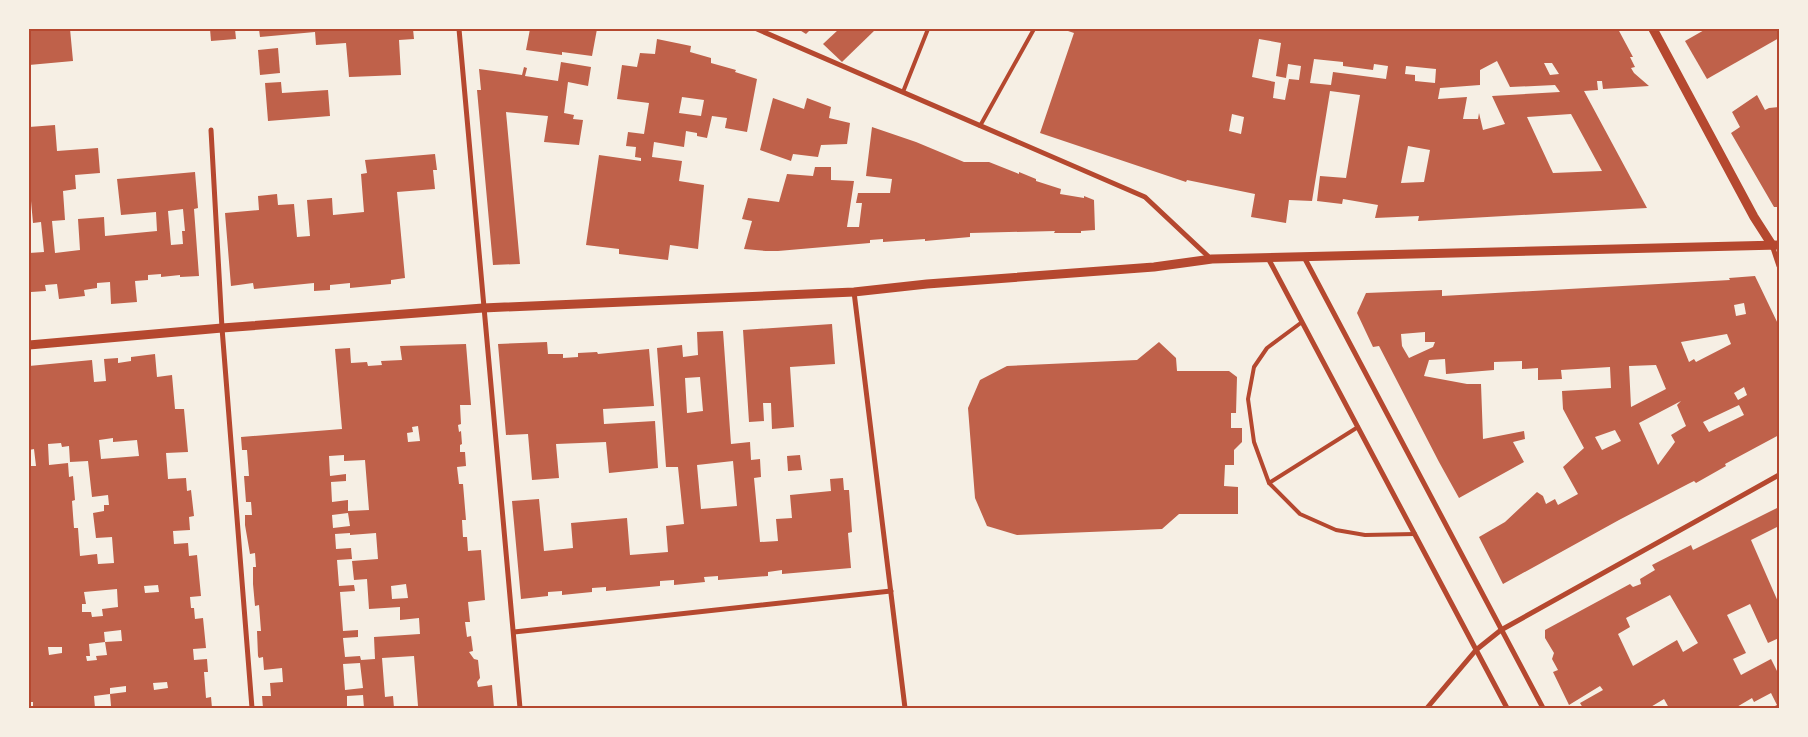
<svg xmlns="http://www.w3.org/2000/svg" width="1808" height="737" viewBox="0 0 1808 737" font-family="'PT Sans',sans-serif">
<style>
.building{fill:#bf614a;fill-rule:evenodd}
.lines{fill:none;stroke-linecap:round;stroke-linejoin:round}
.service{stroke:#b5482f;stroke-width:4}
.minor{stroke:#b5482f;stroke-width:5}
.tertiary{stroke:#b5482f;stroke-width:9}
.neatline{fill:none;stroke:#b5482f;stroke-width:2}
</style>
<rect width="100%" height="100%" fill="#f6efe4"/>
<g class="building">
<path d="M29 29H70L73 61 29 65Z"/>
<path d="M210 29H235L236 39 211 41Z"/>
<path d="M259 29H413L414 39 399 40 401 75 349 77 346 43 316 45 315 32 260 37Z"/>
<path d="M530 29H597L592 56 562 52V55L526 50Z"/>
<path d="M798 29H811L806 34Z"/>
<path d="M839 29H876L842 62 823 44Z"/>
<path d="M1062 29H1618L1633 57H1630L1635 67 1631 68 1634 73 1649 86 1603 89 1602 81H1597L1598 90 1584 91 1647 208 1418 221 1419 216 1375 218 1378 205 1343 199 1342 204 1317 201 1320 176 1346 178 1360 95 1330 91 1312 201 1289 200 1286 223 1251 217 1255 194 1187 180 1186 182 1040 133 1074 33ZM1259 39 1281 43 1276 76 1286 78 1288 64 1301 66 1299 80 1289 79 1285 100 1273 98 1275 82 1252 77ZM1314 59 1343 62V66L1373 70 1374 64 1388 66 1386 79 1333 72 1331 85 1310 83ZM1497 61 1510 87 1555 85 1560 92 1492 96 1505 124 1483 130 1479 113 1478 119H1463L1467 97 1438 99 1440 88 1480 85V70ZM1544 63H1552L1559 74 1550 75ZM1406 66 1436 69 1435 83 1415 81V75L1405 74ZM1232 114 1244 117 1241 134 1229 131ZM1571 114 1602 171 1553 173 1527 117ZM1408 146 1430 150 1424 182 1401 183Z"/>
<path d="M1706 29H1778L1779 38 1707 79 1685 41Z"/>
<path d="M657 39 691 46 690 52 711 58V63L736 70 735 72 757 79 747 132 725 128 727 118 712 116 707 138 697 136V133L686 131 684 147 654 142 652 157 682 161 679 181 704 185 698 249 670 245 668 260 619 254V249L586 245 599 155 641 161V158L635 157 636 147 626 146 628 132 644 134 649 103 617 99 622 65 637 67 640 53 655 54ZM682 97 704 100 701 116 679 113Z"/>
<path d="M278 48 280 73 260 75 258 50Z"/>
<path d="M561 62 591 67 588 86 568 82 564 113 574 115 573 119 583 120 579 145 544 142 548 116 506 112 520 264 493 265 477 90H481L479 69 522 75 524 67 527 68 525 76 558 81Z"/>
<path d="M281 82 282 93 328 90 330 116 268 121 265 83Z"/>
<path d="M1757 95 1765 110 1769 108 1779 107V207H1774L1731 133 1740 127 1732 112Z"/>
<path d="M773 98 804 109 807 98 831 107 829 118 850 123 847 144 821 145 818 157 793 154 791 161 760 150Z"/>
<path d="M55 125 57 151 98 148 100 173 75 175 76 189 63 191 65 220 52 221 55 253 80 250 78 219 104 217 105 236 157 231 156 212 121 215 117 179 195 172 198 208 194 209 199 276 180 277V275L161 277V274L148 275V280L135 281 137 302 111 304 110 282 97 283V288L84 290 85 296 59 299 57 284 45 285 46 291 31 292 29 253 44 252 41 222 33 223 31 201H29V127ZM183 209 185 231H182L183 244 171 245 168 211Z"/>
<path d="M872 127 916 142 964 162H989L1019 174V172L1036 179V181L1061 189 1060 194 1084 198V196L1094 200 1095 230 1081 231V233H1054L1055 231 970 233V237L925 241V239L883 242V239L870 240V243L778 251H766L744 249 752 221 742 219 748 198 779 202 787 174 813 176 815 167H831V180L854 181 847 227H859L862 203H856L858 193H890L892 179 866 176Z"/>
<path d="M435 154 437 170H433L435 189 397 192 405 278 391 280V284L350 288V283L330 285V290L314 291V283L254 289 253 283 231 286 225 213 259 210 258 196 277 194 278 205 294 204 297 237 310 236 307 200 332 198 333 215 364 212 361 174 367 173 365 160Z"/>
<path d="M1755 276 1779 326V435L1725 464 1726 466 1696 483 1694 481 1688 484 1619 520 1503 584 1479 537 1505 522 1537 492 1543 496 1546 504 1555 499 1558 505 1578 494 1563 467 1584 448 1563 409 1562 391 1611 388 1610 367 1561 370 1562 379 1538 380V368L1522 369V361L1494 362V370L1446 374 1445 359 1429 360 1424 376 1467 384H1481L1483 439 1524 431 1525 439 1513 442 1524 462 1459 498 1439 462 1379 346 1373 347 1357 313 1366 293 1442 290V296L1730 280 1729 278ZM1744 303 1746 314 1736 316 1734 305ZM1425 332V342H1435L1433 347 1409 358 1402 346 1401 334ZM1727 334 1731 344 1696 362 1694 359 1689 362 1681 342ZM1656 365 1666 389 1631 407 1629 366ZM1744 387 1747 395 1738 400 1734 393ZM1681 401 1677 405 1686 426 1671 435 1675 442 1658 465 1639 423ZM1739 405 1744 415 1709 432 1703 422ZM1615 430 1621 441 1602 450 1595 437Z"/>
<path d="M832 324 835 364 790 367 794 427 772 429 771 403H763L764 421 749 422 743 330Z"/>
<path d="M723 331 731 444 750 442 751 460 760 459 761 477 754 478 760 542 778 541 776 519 792 518 790 495 831 491 830 479 843 478 844 490H849L852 532 848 533 851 568 782 574V570L768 572V576L718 580V576L704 577 705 582 674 585V580L660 581V586L606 591V587L592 588V592L562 595V591L548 592V596L521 599 512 501 539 499 544 551 573 548 571 523 627 518 630 555 668 552 666 526 684 524 678 467H666L657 348 682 345 683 357 698 355 697 332ZM700 377 703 411 687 413 685 378ZM733 461 737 506 701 509 697 465Z"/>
<path d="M547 342 548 354H563V358L578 357V353L597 352 598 354 649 349 654 406 603 409 604 424 655 421 658 468 609 473 606 442 556 444 559 478 532 480 528 434 506 435 498 344Z"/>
<path d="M1159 342 1176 358 1177 371H1229L1237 377 1236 413H1231V428H1242V442L1234 450V465H1225L1224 486 1238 487V514H1179L1162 529 1017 535 987 526 975 498 968 408 980 380 1007 366 1137 360Z"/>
<path d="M466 344 471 405H460L461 424 458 425 459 432 461 431 462 444 460 445V452H465L466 466 457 467 459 484H463L466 520H462L463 537H467L468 551 481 550 485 600 468 602 470 622H465L467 637 471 636 473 651 469 652 474 659 478 660 480 678 477 682 478 687 492 685 494 708H405V707L418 706 414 656 382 658 385 697 393 696 394 708H364L363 695 347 696V708H263L262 696H271L270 683 283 682 282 668 264 670 263 657 259 658 258 656 257 631H261L259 605 255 606 253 584V567H256L255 553 250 554 245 525V515H252L251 502H246L244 476H249L247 450H242L241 437 342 429 335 349 350 348 351 363 367 362 368 366 382 365 381 361 402 360 400 346ZM418 426 420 441 408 442 407 433 413 432 412 427ZM344 455V461L365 460 369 510 348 511V500L332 502 331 482 346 481V474L330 476 329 456ZM348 513 350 526 333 528 332 515ZM350 533V535L376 533 378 559 352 561 354 580 367 579 369 609 400 607V620L419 618 420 634 374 637 375 659 361 660 360 656 345 657 343 638 358 637V630L343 631 340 592 355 591 354 585 339 586 337 560 352 559 351 548 336 549 335 534ZM406 584 408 598 392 599 391 586ZM360 663 363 688 345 690 343 664Z"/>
<path d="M155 354 157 377 172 375 175 409H184L188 452 166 453 168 479 186 478 187 491 191 490 194 516 189 517 190 530 173 531 174 544 188 543 189 556 197 555 201 596 190 597 191 608H194L195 619 203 618 206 648 193 649 194 660 207 659 208 672H204L206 698 211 697 212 708H104V707L111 706 110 694 126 692V686L110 688V694L94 696 95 708H33V702H29V466H36L34 449 29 450V366L92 360 94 382 106 381 104 359 118 358V363L131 361V357ZM113 438V442L137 440 139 456 101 459 99 440ZM61 443 62 447 69 446 70 462 88 461 92 497 108 495 109 505H104V511L93 513 96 538 112 537 114 563 98 564 97 554 80 556 78 528H74L73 515 72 501 75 500 73 476 69 477 68 463 49 465 48 444ZM158 585 159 592 145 593 144 586ZM117 589 118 607 102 609 103 616 92 617 91 612H82V604H86L84 592ZM121 630 122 641 105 642 107 655 96 656 97 660 87 661 86 656H90L89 644 105 642 104 632ZM48 647H62V653L49 655ZM167 682 168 688 154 690 153 683Z"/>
<path d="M800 455 802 470 788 471 787 456Z"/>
<path d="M1779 507V526L1751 540 1779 604V638L1768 643 1750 604 1727 615 1746 653 1733 659 1741 675 1771 659 1779 675V708H1771L1777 705 1771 693 1754 702 1752 698 1735 708H1669L1664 699 1649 708H1583L1580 703 1603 690 1600 686 1569 705 1553 672 1558 670 1552 659 1554 653 1545 638V630L1630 584 1633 587 1641 584 1640 579 1655 570 1652 565 1691 545 1693 550ZM1670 595 1698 643 1683 652 1677 640 1633 666 1618 634 1630 627 1626 618Z"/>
</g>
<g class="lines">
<g class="service">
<path d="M903 92 928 29"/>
<path d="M980 126 1034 29"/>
<path d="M1302 322 1267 348 1254 367 1248 399 1254 442 1269 483 1300 514 1336 530 1365 535 1415 534"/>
<path d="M1269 483 1358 427"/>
</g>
<g class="minor">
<path d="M459 29 520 708"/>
<path d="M757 29 1145 197 1211 259"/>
<path d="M211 130 222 328 252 708"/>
<path d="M1772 245 1779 266"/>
<path d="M1304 257 1543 708"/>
<path d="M1268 258 1507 708"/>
<path d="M854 292 905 708"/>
<path d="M514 632 891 591"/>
<path d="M1427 708 1476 650 1501 630 1779 475"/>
</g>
<g class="tertiary">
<path d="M1653 29 1754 217 1772 245"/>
<path d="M29 345 222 328 483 308 854 292 927 284 1154 267 1212 259 1779 245"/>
</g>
</g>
<rect width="1808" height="737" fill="none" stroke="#f6efe4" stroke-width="60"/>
<rect x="30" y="30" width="1748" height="677" class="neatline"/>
</svg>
